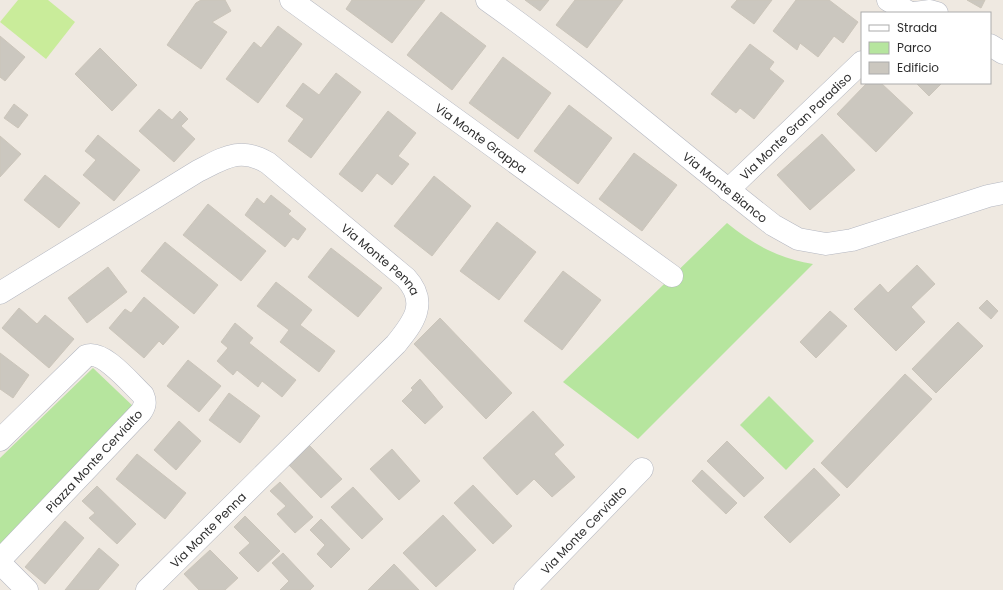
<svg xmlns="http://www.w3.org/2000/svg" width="1003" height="590" viewBox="0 0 1003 590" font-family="Poppins,sans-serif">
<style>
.green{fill:#b6e59e}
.pitch{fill:#c9ec9a}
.building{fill:#cbc7bf;stroke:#cbc5ba}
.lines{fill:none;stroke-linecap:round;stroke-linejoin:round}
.minor-casing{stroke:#b4b7c1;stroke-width:23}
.minor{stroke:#fff;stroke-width:22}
.labels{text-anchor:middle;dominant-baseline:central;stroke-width:3.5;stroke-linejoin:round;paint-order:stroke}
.street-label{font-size:12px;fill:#2e2e2e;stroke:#fff}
</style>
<rect width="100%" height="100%" fill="#efe9e1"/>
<g class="green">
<path d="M727 223C752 244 780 259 813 264L638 439 563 382Z"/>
<path d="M93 368 136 409 0 551V458Z"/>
<path d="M769 396 814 441 786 470 740 425Z"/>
</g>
<path class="pitch" d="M18 0H48L75 22 46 59 0 22Z"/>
<g class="building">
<path d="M201 0H225L231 11 212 22 227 32 201 69 167 45 196 3Z"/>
<path d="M352 0H425L392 43 346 9Z"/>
<path d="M525 0H549L540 11Z"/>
<path d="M575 0H623L587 48 556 25Z"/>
<path d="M737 0H772L754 24 731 7Z"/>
<path d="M796 0H829L858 22 843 43 834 36 818 57 800 43 797 50 773 31Z"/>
<path d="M967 0H985L981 8Z"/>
<path d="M441 12 486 46 452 90 407 55Z"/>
<path d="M278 26 302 44 258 103 226 79 254 42 261 48Z"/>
<path d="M0 36 25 57 5 81 0 77Z"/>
<path d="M750 44 774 62 769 69 784 81 754 119 740 108 736 113 711 94Z"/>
<path d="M100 48 137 85 112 111 75 74Z"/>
<path d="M503 57 551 93 518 139 469 103Z"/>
<path d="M336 73 361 92 311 158 288 141 304 119 286 106 303 83 319 95Z"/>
<path d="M867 83H881L913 113 876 152 837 114Z"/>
<path d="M916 83H942L929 96Z"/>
<path d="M14 104 28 115 18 128 4 118Z"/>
<path d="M569 105 612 138 578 184 534 151Z"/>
<path d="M159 109 172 120 180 111 188 119 181 126 195 139 174 162 139 131Z"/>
<path d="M388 111 416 133 398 156 409 164 392 185 377 173 362 192 339 174Z"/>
<path d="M822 134 855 170 810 210 777 175Z"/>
<path d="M98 135 140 170 114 201 83 175 96 160 85 151Z"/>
<path d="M0 136 21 154 0 177Z"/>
<path d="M634 153 677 185 642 231 599 199Z"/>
<path d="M45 175 80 203 59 228 24 200Z"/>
<path d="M434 176 471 206 432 256 394 226Z"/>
<path d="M271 195 291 211 288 214 306 229 298 240 293 237 285 247 245 215 257 198 264 204Z"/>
<path d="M208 204 266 251 241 281 183 235Z"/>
<path d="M497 222 536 252 499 300 460 271Z"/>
<path d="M165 242 218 285 194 314 141 271Z"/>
<path d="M331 248 382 288 358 317 308 277Z"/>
<path d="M917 265 935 284 911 307 925 322 896 351 854 309 880 284 888 293Z"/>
<path d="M108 267 127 292 87 323 68 298Z"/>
<path d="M563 271 601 300 562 350 524 321Z"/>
<path d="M276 282 312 310 300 325 335 351 319 372 280 342 289 330 257 306Z"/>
<path d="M144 297 179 327 163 345 159 341 144 358 109 328 125 309 131 313Z"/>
<path d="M987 300 998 311 991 319 979 308Z"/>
<path d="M19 308 37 324 45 315 74 339 49 368 2 328Z"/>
<path d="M830 311 847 326 816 358 800 342Z"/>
<path d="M440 318 512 393 486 419 414 344Z"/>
<path d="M958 322 983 346 936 393 912 369Z"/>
<path d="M235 323 253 338 249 343 296 380 282 397 262 381 258 387 237 370 233 375 217 361 228 348 221 342Z"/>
<path d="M0 353 29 375 13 398 0 389Z"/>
<path d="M188 360 221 386 199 412 167 386Z"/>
<path d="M905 374 932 399 847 488 821 463Z"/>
<path d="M420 379 443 407 425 424 402 401 413 390 411 388Z"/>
<path d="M229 393 260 416 240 443 209 420Z"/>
<path d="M533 411 564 445 554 454 575 477 552 497 534 479 517 495 483 458Z"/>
<path d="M179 421 201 441 176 470 154 450Z"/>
<path d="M727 441 764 478 744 497 707 461Z"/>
<path d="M309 445 342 479 321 498 289 465Z"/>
<path d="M392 449 420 481 399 500 370 469Z"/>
<path d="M137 454 186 493 165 519 116 479Z"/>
<path d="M814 468 840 495 790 543 764 517Z"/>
<path d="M702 470 737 503 726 514 692 481Z"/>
<path d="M280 482 313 517 295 533 277 514 286 506 270 491Z"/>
<path d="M473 485 512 526 493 544 454 503Z"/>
<path d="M97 486 136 524 117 544 89 518 95 513 82 501Z"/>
<path d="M353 487 383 519 362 539 331 507Z"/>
<path d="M443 515 476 550 436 587 403 553Z"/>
<path d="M245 516 280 551 258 572 239 553 250 543 234 527Z"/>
<path d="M321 519 350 549 331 568 317 554 325 545 310 530Z"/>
<path d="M65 521 84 538 45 584 25 567Z"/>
<path d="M99 548 119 565 98 590H65Z"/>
<path d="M210 550 238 578 225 590H199L184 574Z"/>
<path d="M283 553 314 586 310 590H280L289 581 272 563Z"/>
<path d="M394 564 419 590H368Z"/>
</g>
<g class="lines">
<g class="minor-casing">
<g id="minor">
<path id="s1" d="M291 0 672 276"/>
<path id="s2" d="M487 0C586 70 677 150 773 225L798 239 826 244 852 240 988 196 1003 193"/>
<path d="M888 0 910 13"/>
<path d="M915 13 930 11 937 13"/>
<path d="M990 45 1003 53"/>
<path id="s3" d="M728 190 862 62"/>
<path id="s4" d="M0 293 198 171C224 158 240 146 268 163L406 278C429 303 413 323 396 344L147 590"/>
<path d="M0 440 86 356C103 349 131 384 143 395 146 402 145 406 141 412L0 560"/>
<path d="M0 563 27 590"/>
<path id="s5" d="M525 590 642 469"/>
</g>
</g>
<use href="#minor" class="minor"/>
</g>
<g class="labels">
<g class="street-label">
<text stroke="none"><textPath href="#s3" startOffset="93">Via Monte Gran Paradiso</textPath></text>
<text stroke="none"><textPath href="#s1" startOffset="235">Via Monte Grappa</textPath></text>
<text stroke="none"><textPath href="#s2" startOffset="303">Via Monte Bianco</textPath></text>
<text stroke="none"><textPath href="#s4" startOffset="456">Via Monte Penna</textPath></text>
<text transform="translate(94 461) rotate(-47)">Piazza Monte Cervialto</text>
<text stroke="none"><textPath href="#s5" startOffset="84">Via Monte Cervialto</textPath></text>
<text transform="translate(208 530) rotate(-45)">Via Monte Penna</text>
</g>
</g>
<rect x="861" y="12" width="130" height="72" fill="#ffffff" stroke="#ababab"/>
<rect x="869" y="25" width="20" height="6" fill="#ffffff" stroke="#ababab"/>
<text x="897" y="32" font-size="12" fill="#2e2e2e">Strada</text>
<rect x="869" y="42" width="20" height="12" fill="#b6e59e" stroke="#ababab"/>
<text x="897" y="52" font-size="12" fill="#2e2e2e">Parco</text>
<rect x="869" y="62" width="20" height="12" fill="#cbc7bf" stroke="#ababab"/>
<text x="897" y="72" font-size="12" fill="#2e2e2e">Edificio</text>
</svg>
